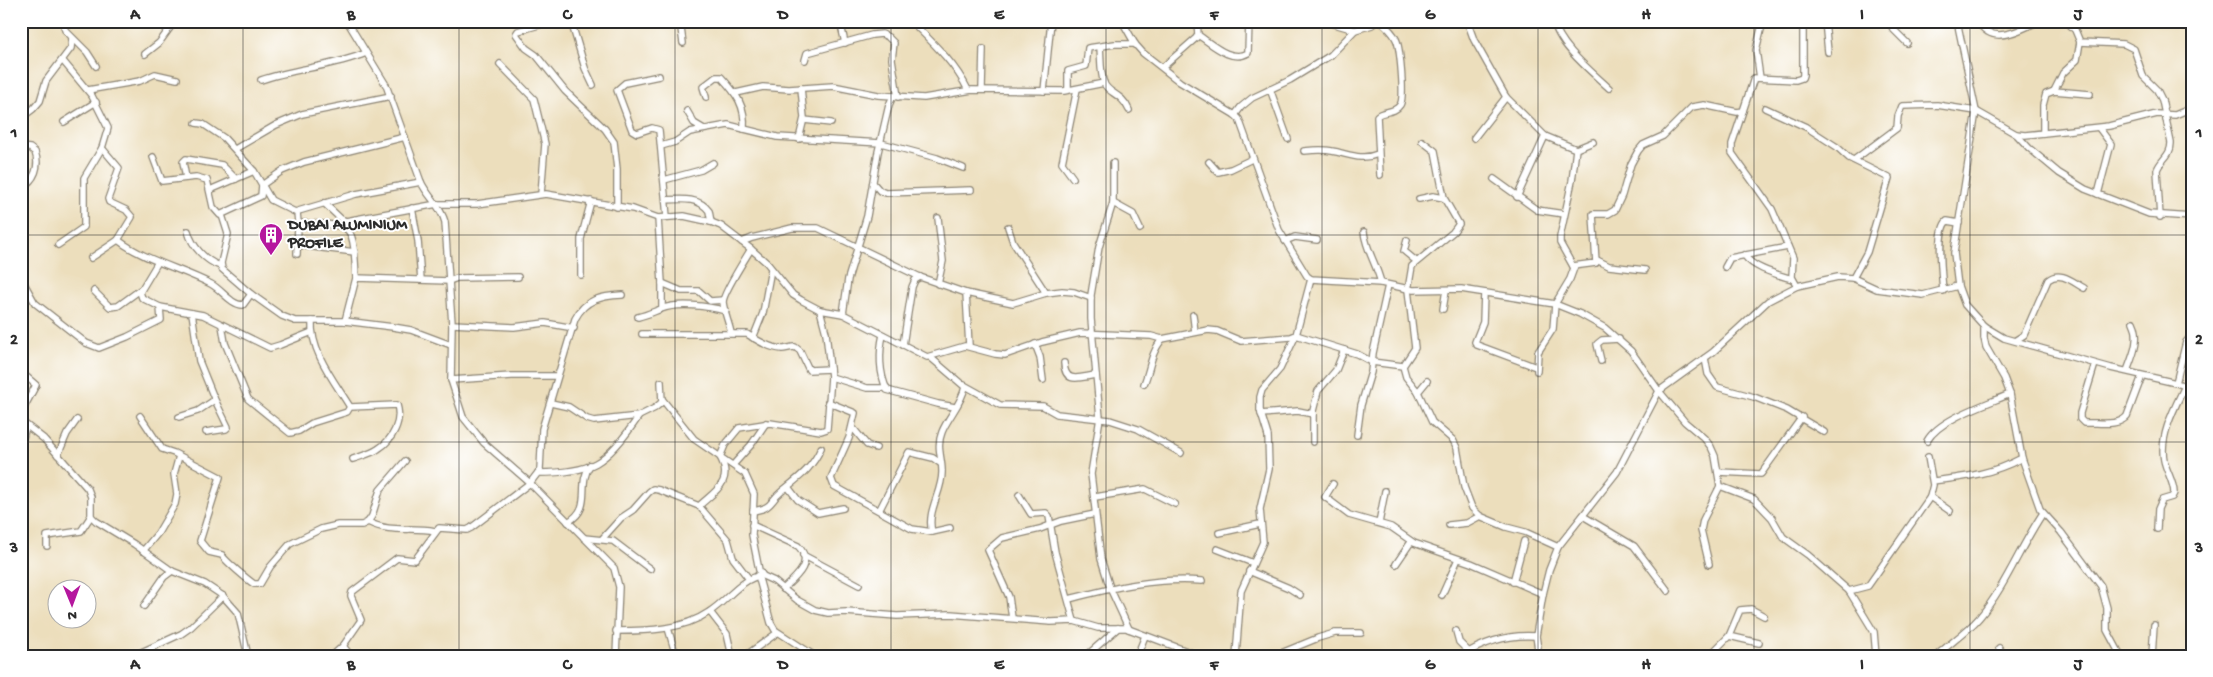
<svg xmlns="http://www.w3.org/2000/svg" width="2213" height="677" viewBox="0 0 2213 677" font-family="'Gochi Hand',sans-serif">
<style>
.lines{fill:none;stroke-linecap:round;stroke-linejoin:round}
.minor-casing{stroke:#8c8474;stroke-width:8}
.minor{stroke:#fff;stroke-width:5.5}
.grid{fill:none;stroke:#2b2b2b;stroke-width:1;stroke-opacity:0.55}
.labels{text-anchor:middle;dominant-baseline:central;stroke-width:4;stroke-linejoin:round;paint-order:stroke}
.poi-label{font-size:16px;font-weight:bold;fill:#2b2b2b;stroke:#fff;text-anchor:start}
.neatline{fill:none;stroke:#2b2b2b;stroke-width:2}
.grid-label{font-size:16px;text-anchor:middle;font-weight:bold;fill:#2b2b2b}
</style>
<rect width="100%" height="100%" fill="#fff"/>
<filter id="ink" filterUnits="userSpaceOnUse"><feTurbulence type="fractalNoise" baseFrequency=".02" numOctaves="2"/><feDisplacementMap in="SourceGraphic" scale="10" xChannelSelector="R" yChannelSelector="G"/><feConvolveMatrix kernelMatrix="1 2 1 2 8 2 1 2 1" color-interpolation-filters="sRGB"/></filter>
<filter id="wash" filterUnits="userSpaceOnUse"><feTurbulence type="fractalNoise" baseFrequency=".0096" numOctaves="4" result="noise"/><feDisplacementMap in="SourceGraphic" scale="20" xChannelSelector="R" yChannelSelector="G"/><feGaussianBlur stdDeviation="1.12" result="paint"/><feColorMatrix in="noise" values="0 0 0 0 0 0 0 0 0 0 0 0 0 0 0 0 0 1.4 0 .05"/><feComposite in="paint" operator="in"/></filter>
<g filter="url(#wash)">
<rect width="100%" height="100%" fill="#ecdebc"/>
</g>
<g filter="url(#ink)">
<g class="lines">
<g class="minor-casing">
<g id="minor">
<path d="M66 21 64 26 65 30 87 52 96 66"/>
<path d="M347 21 386 85 421 182C428 197 441 206 445 222L452 324 451 380 463 417 484 443 530 483 614 568 619 587 616 656"/>
<path d="M553 21 518 31 516 34 526 48 536 55 565 91 605 129 614 142 617 169V207"/>
<path d="M571 21 585 68 593 85"/>
<path d="M680 21 683 43"/>
<path d="M840 21 845 43"/>
<path d="M911 21C932 42 955 63 968 90"/>
<path d="M1122 21 1135 44 1143 53 1180 82 1235 115 1239 119 1279 230 1307 276 1311 279 1381 283 1413 290 1461 289 1555 304 1580 314 1605 328 1631 351 1659 391 1685 422 1704 438 1711 447 1715 456 1720 486 1754 499 1772 518 1783 537 1808 555 1849 591 1874 632 1876 656"/>
<path d="M1324 21 1355 30"/>
<path d="M1380 21C1386 26 1393 32 1396 39 1400 46 1405 98 1400 105 1394 114 1383 110 1377 116L1380 175"/>
<path d="M1467 21 1474 40 1506 97 1545 136 1517 197"/>
<path d="M1554 21C1558 45 1592 72 1609 88"/>
<path d="M1825 21 1828 52"/>
<path d="M1889 21 1893 29 1907 43"/>
<path d="M1957 21 1976 111 1954 253 1958 286 1965 305 1984 326 2004 338 2111 368 2176 383 2192 388"/>
<path d="M1975 21C1980 24 1983 29 1988 32 2002 41 2026 27 2039 21"/>
<path d="M2066 21 2075 30 2080 42 2124 44 2134 49 2143 76 2157 90 2162 100 2171 143C2171 156 2161 159 2157 170L2160 217"/>
<path d="M1198 35C1212 44 1231 63 1248 53L1249 21"/>
<path d="M1100 47C1101 57 1100 73 1104 83 1108 94 1122 93 1129 110"/>
<path d="M145 54 159 43 175 21"/>
<path d="M805 60 807 53 872 35 882 34 888 37 894 43 892 59 898 97"/>
<path d="M500 64 534 99 545 144 541 194"/>
<path d="M1163 67 1196 38 1198 35 1197 21"/>
<path d="M659 76 625 83 617 90 632 130 637 133 652 128 659 130 667 217"/>
<path d="M1760 78 1756 50 1763 21"/>
<path d="M261 80C295 68 332 67 366 53"/>
<path d="M982 89 983 49"/>
<path d="M1270 89 1288 139"/>
<path d="M88 90 140 81 155 74 177 79"/>
<path d="M1068 90V71L1086 66 1088 48 1115 44H1135"/>
<path d="M1044 91 1051 21"/>
<path d="M2054 91 2063 73 2077 60 2080 42"/>
<path d="M736 93 763 87 789 89 833 86 878 95 924 98 972 90 1064 91 1104 83"/>
<path d="M706 97 703 87 716 77H721C736 93 746 106 744 129"/>
<path d="M1765 108 1806 127 1837 147 1849 158 1889 178 1867 252 1853 278"/>
<path d="M687 111 694 123 704 129"/>
<path d="M1743 111 1732 144V153L1772 209 1793 258 1792 277 1797 286"/>
<path d="M1235 115 1241 107 1252 98 1290 80 1331 55 1355 30 1372 25 1376 21"/>
<path d="M21 118 33 109 40 101 46 81 71 48 72 38"/>
<path d="M804 120 831 123"/>
<path d="M64 122 96 102"/>
<path d="M196 123 203 124 224 138 254 171 271 200 295 212 356 194 421 182"/>
<path d="M2043 133V105L2046 94 2054 91 2090 94"/>
<path d="M2016 134 2025 135 2109 126 2157 114 2175 115 2187 110"/>
<path d="M1474 138 1506 97"/>
<path d="M799 139 804 118 801 88"/>
<path d="M1422 141 1435 151 1444 198 1459 224 1453 232 1412 266 1408 290 1415 348 1403 366 1406 377 1418 392 1432 422 1453 440 1457 448 1464 487 1472 508 1480 516 1506 527 1525 532 1558 547"/>
<path d="M661 146 675 142 690 132 728 125 777 137 881 143 937 158 963 168"/>
<path d="M21 147 30 148 35 152C40 166 35 181 21 187"/>
<path d="M102 148 119 168 108 199 109 202 126 210 132 217 118 240"/>
<path d="M235 149 276 125 302 114 391 96"/>
<path d="M1576 149 1593 142"/>
<path d="M1304 151C1313 150 1323 149 1332 151 1349 154 1361 161 1378 154"/>
<path d="M153 157 162 181 196 177 207 180 213 207 220 215 261 196 262 185 282 171 304 162 405 137"/>
<path d="M1854 160 1897 128 1898 116 1902 106 1937 105 1976 111 2016 134 2029 148 2059 173 2085 189 2149 214 2192 217"/>
<path d="M1209 162 1218 172 1231 169 1252 159"/>
<path d="M1113 163V203L1099 247 1091 295V319L1100 418 1091 474 1101 559 1110 588 1129 629"/>
<path d="M186 178 183 162 186 159 222 165 236 179"/>
<path d="M1073 178 1062 163 1077 89"/>
<path d="M1494 179 1537 210 1564 214"/>
<path d="M664 180 701 170 713 163"/>
<path d="M873 183 880 191 886 193 971 190"/>
<path d="M210 190 254 171"/>
<path d="M2098 194 2111 144 2099 128"/>
<path d="M1419 199 1433 196 1444 198"/>
<path d="M666 200C682 199 699 197 709 211L711 222"/>
<path d="M324 203 341 219 346 221 437 204H477L546 194 633 209 658 218 684 216 711 222 721 226 751 249 767 263 793 295 801 300 820 310 843 314 927 357 965 346 995 354 1005 355 1042 342 1080 333 1151 336 1162 339 1208 330 1217 331 1241 341 1291 337 1296 335 1311 279"/>
<path d="M1113 203 1133 214 1140 229"/>
<path d="M412 208 418 241 421 280"/>
<path d="M297 212 298 223 297 254"/>
<path d="M222 215 228 234 221 263 222 269 251 294 282 316 295 321H345L393 327 411 330 451 345"/>
<path d="M658 218 662 283V308"/>
<path d="M298 223C354 226 353 219 356 278"/>
<path d="M1008 227 1013 242 1046 293"/>
<path d="M188 231C192 247 206 261 220 266"/>
<path d="M1364 232C1366 250 1377 265 1381 283"/>
<path d="M1407 240 1404 251 1416 261"/>
<path d="M1285 241 1295 237 1317 240"/>
<path d="M742 242 752 238 792 228H818L920 277 966 293 1013 303 1046 293 1062 291 1074 292 1091 298"/>
<path d="M58 245 84 227V178L102 148 108 128 92 96 63 61"/>
<path d="M297 245 355 252"/>
<path d="M1744 255C1754 269 1776 274 1792 279"/>
<path d="M91 258 118 240C146 261 180 268 211 284 221 289 231 305 243 305L251 294"/>
<path d="M1597 260 1609 266 1645 270"/>
<path d="M1573 266 1596 263 1593 214H1608L1615 210 1622 195 1631 164 1638 151 1643 145 1663 136 1692 107 1704 105 1737 112 1743 111 1754 78 1796 80 1802 78 1803 75V21"/>
<path d="M1725 267 1730 258 1788 247"/>
<path d="M581 275V239L591 201"/>
<path d="M21 278 35 303 86 343 99 348 127 337 161 320 160 307 142 298 140 292 158 262"/>
<path d="M662 283 681 291H699L710 301 723 300"/>
<path d="M938 284 943 261 938 218"/>
<path d="M94 291 110 307 118 306 140 290"/>
<path d="M1943 291C1942 276 1936 231 1947 221L1959 223"/>
<path d="M966 293 969 346"/>
<path d="M1484 293 1483 322 1475 342 1477 345 1536 367"/>
<path d="M160 307 192 313 199 361 214 398 213 401 198 411 179 417"/>
<path d="M1443 309 1446 290"/>
<path d="M192 313 203 315 270 348 280 345 312 332"/>
<path d="M843 314 848 279 867 216 878 152 889 105 893 96"/>
<path d="M1193 315 1195 332"/>
<path d="M638 317C647 315 653 312 661 309 678 302 708 306 726 311"/>
<path d="M312 321C310 352 335 382 350 407"/>
<path d="M345 321 356 278 449 281 457 278 518 277"/>
<path d="M452 324 514 327 545 323 574 328"/>
<path d="M222 325 225 343 248 399 290 433 299 431 312 423 347 412 350 407 397 405C402 421 393 440 378 449 371 454 361 456 353 459"/>
<path d="M1984 326V338L1986 347 2004 378 2010 394 2022 458 2040 509 2061 532 2101 586 2107 608V630L2121 656"/>
<path d="M731 333C729 323 724 312 723 302 723 293 745 259 751 249"/>
<path d="M642 334H747C757 340 769 348 782 349 786 349 790 347 795 347L800 351 809 370 830 369"/>
<path d="M883 335C879 352 879 373 887 390L938 404 955 407"/>
<path d="M753 338 763 313 771 269"/>
<path d="M2016 340 2024 335 2048 280C2060 270 2073 282 2084 288"/>
<path d="M1035 344 1040 357 1043 380"/>
<path d="M903 345 912 287 915 280 920 277"/>
<path d="M930 357 965 387C962 403 948 417 942 432 936 447 942 457 942 471 943 491 926 511 932 532"/>
<path d="M1705 358 1708 374 1717 387 1754 397 1787 410 1824 432"/>
<path d="M1601 361 1597 344 1602 340 1619 339"/>
<path d="M1064 363C1065 385 1080 377 1096 375"/>
<path d="M2095 364 2080 413V419L2084 423C2098 422 2118 427 2127 416L2142 376"/>
<path d="M1537 371 1538 352 1553 329 1555 304 1570 279 1574 268 1560 243V237L1572 181 1576 149 1545 136"/>
<path d="M2127 371C2133 355 2141 338 2133 322"/>
<path d="M21 372 36 385 21 413"/>
<path d="M831 377 867 388H887"/>
<path d="M451 380 512 376H557"/>
<path d="M2176 383 2186 342 2192 335"/>
<path d="M1144 384C1151 367 1150 355 1162 339"/>
<path d="M964 385 1000 405 1043 406 1057 414 1110 420 1138 429 1181 453"/>
<path d="M1418 392 1427 381"/>
<path d="M662 399 694 439 745 474 754 494 752 535 759 570 763 576 774 581 797 600 815 610 828 613 846 612 897 616 950 614 1051 622 1074 621 1098 628H1126L1200 656"/>
<path d="M828 402 855 413 849 438 831 478 834 486 912 529 932 532 950 528"/>
<path d="M551 403 569 407 587 419 594 421 639 416 655 408 662 402 661 382"/>
<path d="M1261 414 1298 411 1313 414"/>
<path d="M140 416 162 449 174 453 220 477 200 541 209 552 222 555C224 560 248 580 254 584H260L270 567 290 544 321 529 338 525H362L368 522C392 534 410 526 435 531"/>
<path d="M21 421 44 439 88 489 91 497V516L96 521 134 544 172 571 205 584 223 596 238 613 248 656"/>
<path d="M853 428 867 445 876 448"/>
<path d="M206 432 226 429 228 427 214 398"/>
<path d="M1357 435 1361 405 1371 372 1373 353 1388 285"/>
<path d="M1927 441C1939 419 1987 404 2010 394"/>
<path d="M1313 442V411L1318 391 1336 370 1344 350"/>
<path d="M21 446 26 426"/>
<path d="M58 455 67 434 77 420"/>
<path d="M733 465 751 445 766 423"/>
<path d="M1718 472 1761 474 1802 417"/>
<path d="M538 473C556 473 580 472 596 463 612 454 629 431 639 416"/>
<path d="M1933 481C1966 477 1992 474 2022 458"/>
<path d="M1333 484 1325 497 1349 515 1391 527 1414 543 1471 563 1543 594"/>
<path d="M788 487 798 500 818 513 843 508"/>
<path d="M1019 495 1031 514 1046 513 1049 516 1055 552 1074 621"/>
<path d="M1095 497 1145 489 1175 504"/>
<path d="M1930 497 1950 511"/>
<path d="M699 506C715 491 734 482 720 457L725 445 739 428 770 423 821 431 827 429 831 377 826 333 820 310"/>
<path d="M880 509 909 452 933 458 940 463"/>
<path d="M753 511C773 508 769 502 781 492 798 478 812 469 821 448"/>
<path d="M1583 516 1634 546 1668 591"/>
<path d="M368 522 372 516 380 490 405 461"/>
<path d="M568 522C594 507 576 486 590 465"/>
<path d="M1379 523 1385 491"/>
<path d="M752 525 798 546C815 563 795 578 783 589"/>
<path d="M1449 525 1467 523 1480 516"/>
<path d="M2157 529 2158 509 2162 500 2172 497 2174 493C2174 482 2166 471 2164 460 2159 436 2175 407 2185 386"/>
<path d="M1219 533 1260 524"/>
<path d="M584 538 613 541 650 569"/>
<path d="M602 539 621 518 633 510 649 492 653 489 659 490 699 506 728 540 733 558 749 579"/>
<path d="M47 546V536L81 531 91 516"/>
<path d="M1217 549 1253 563"/>
<path d="M143 551 158 533 175 504 177 494 174 474 179 456"/>
<path d="M803 555 859 585"/>
<path d="M1396 564 1411 542"/>
<path d="M1709 564 1701 530 1703 520 1720 486"/>
<path d="M1249 571 1289 588 1300 595"/>
<path d="M758 575 771 623 775 630 815 656"/>
<path d="M1513 582 1524 541"/>
<path d="M1849 591 1868 586 1930 497 1933 485 1928 457"/>
<path d="M1442 595 1458 559"/>
<path d="M1069 599C1112 588 1157 577 1202 581"/>
<path d="M144 606 164 577 172 571"/>
<path d="M710 612 727 634 732 656"/>
<path d="M1012 618 1009 597 988 550 1002 538 1040 529 1061 521 1095 514"/>
<path d="M668 628 676 656"/>
<path d="M616 631C647 631 683 630 709 612 727 601 740 579 762 575"/>
<path d="M1456 631 1459 642 1469 652"/>
<path d="M1729 636 1759 643"/>
<path d="M343 646 351 656"/>
<path d="M1999 648 2005 656"/>
<path d="M133 656 181 634 191 627 223 596"/>
<path d="M332 656 343 646 361 620 351 596 352 592 397 558 415 560 439 528 467 530 471 528 530 483 540 470 542 429 575 319C585 299 602 296 622 295"/>
<path d="M745 656 777 633"/>
<path d="M1086 656 1118 628"/>
<path d="M1137 656 1145 636"/>
<path d="M1236 656 1241 591 1263 542 1260 509 1269 469 1268 436 1260 410V397L1262 390 1280 369 1296 335 1357 354 1372 362 1403 366"/>
<path d="M1274 656 1318 638 1335 633H1361"/>
<path d="M1462 656C1485 641 1509 634 1536 636"/>
<path d="M1539 656 1536 636 1543 594 1549 570 1558 547 1617 472 1659 391 1713 352 1768 301 1797 286 1838 277 1853 278 1877 289 1923 295 1958 286"/>
<path d="M1709 656 1729 636 1740 610 1751 609 1764 616"/>
<path d="M1936 656C1950 643 1967 632 1979 618 2006 586 2020 547 2043 513"/>
<path d="M2152 656 2154 625"/>
</g>
</g>
<use href="#minor" class="minor"/>
</g>
</g>
<path class="grid" d="M243 21V656M459 21V656M675 21V656M891 21V656M1106 21V656M1322 21V656M1538 21V656M1754 21V656M1970 21V656M21 235H2192M21 442H2192"/>
<defs>
<g id="building-pin" transform="scale(1.25)"><path d="M0 17L-7.5 6A9.5 9.5 0 1 1 7.5 6Z" fill="#b5179e" stroke="#fff"/><path d="M-4-6H4V6H1V3H-1V6H-4ZM-2.5-4.3h1.7v1.8h-1.7ZM.8-4.3h1.7v1.8H.8ZM-2.5-1h1.7V.8h-1.7ZM.8-1h1.7V.8H.8Z" fill="#fff"/></g>
</defs>
<g fill-rule="evenodd">
<use href="#building-pin" x="271" y="235"/>
</g>
<g class="labels">
<g class="poi-label">
<text x="288" y="226">DUBAI ALUMINIUM<tspan x="288" dy="18">PROFILE</tspan></text>
</g>
</g>
<rect width="2213" height="677" fill="none" stroke="#fff" stroke-width="55"/>
<g transform="translate(72 604) rotate(179)"><circle r="24" fill="#ffffff" stroke="#aaaaaa"/>
<path d="M0-4L9 19L0 12L-9 19Z" fill="#b5179e"/>
<text y="-8" font-size="14" font-weight="bold" text-anchor="middle" fill="#2b2b2b">N</text>
</g>
<rect x="28" y="28" width="2158" height="622" class="neatline"/>
<g class="grid-label">
<text x="135" y="19">A</text>
<text x="351" y="19">B</text>
<text x="567" y="19">C</text>
<text x="783" y="19">D</text>
<text x="999" y="19">E</text>
<text x="1214" y="19">F</text>
<text x="1430" y="19">G</text>
<text x="1646" y="19">H</text>
<text x="1862" y="19">I</text>
<text x="2078" y="19">J</text>
<text x="14" y="137">1</text>
<text x="2199" y="137">1</text>
<text x="14" y="344">2</text>
<text x="2199" y="344">2</text>
<text x="14" y="552">3</text>
<text x="2199" y="552">3</text>
<text x="135" y="669">A</text>
<text x="351" y="669">B</text>
<text x="567" y="669">C</text>
<text x="783" y="669">D</text>
<text x="999" y="669">E</text>
<text x="1214" y="669">F</text>
<text x="1430" y="669">G</text>
<text x="1646" y="669">H</text>
<text x="1862" y="669">I</text>
<text x="2078" y="669">J</text>
</g>
</svg>
